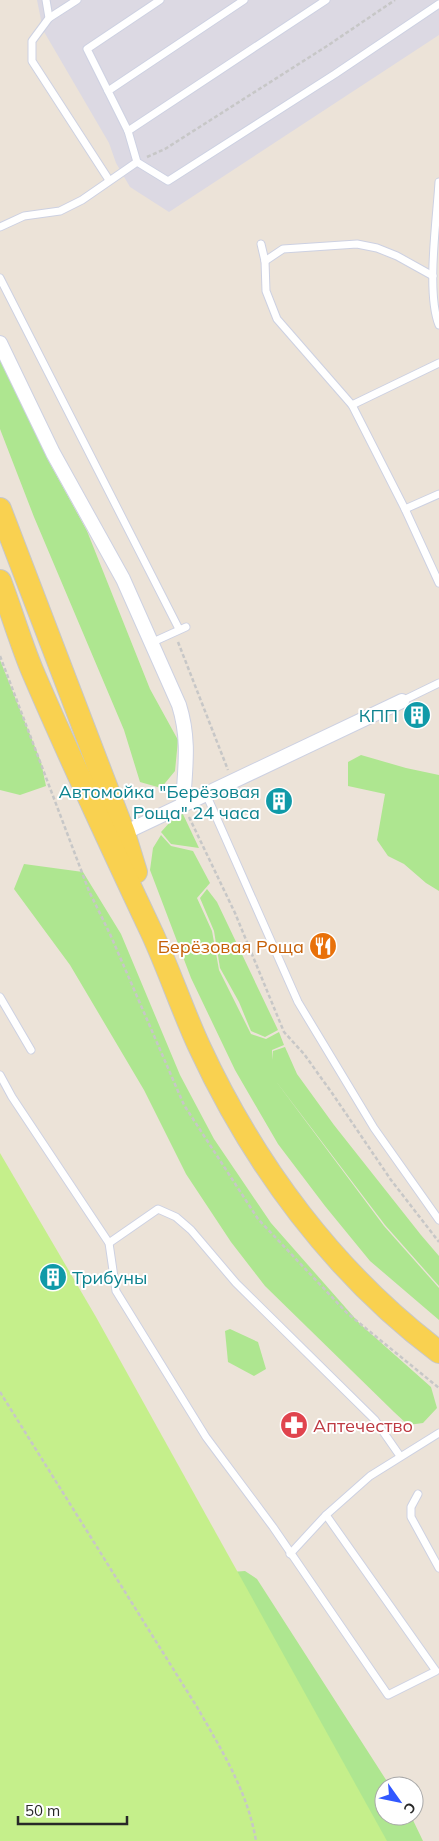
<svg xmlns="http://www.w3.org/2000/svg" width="439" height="1841" viewBox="0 0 439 1841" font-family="Mulish,sans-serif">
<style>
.industrial{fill:#dcd9e3}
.green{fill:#aee690}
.pitch{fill:#c5ef8b}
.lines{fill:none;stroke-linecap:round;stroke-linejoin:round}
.service-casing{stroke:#cdd1e2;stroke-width:9}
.minor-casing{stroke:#cdd1e2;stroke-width:16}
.primary-casing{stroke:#c7c7c7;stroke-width:24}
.path{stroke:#c7c7c7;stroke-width:2.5;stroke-dasharray:4 2.5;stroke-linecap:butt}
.service{stroke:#fff;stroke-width:7}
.minor{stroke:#fff;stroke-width:14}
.primary{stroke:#f9d150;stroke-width:22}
.labels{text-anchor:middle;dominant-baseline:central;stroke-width:4;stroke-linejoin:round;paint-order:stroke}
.culture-label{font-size:18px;fill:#0d838f;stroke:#fff;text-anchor:end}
.food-label{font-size:18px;fill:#c56008;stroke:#fff;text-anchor:end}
.health-label{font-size:18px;fill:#be3a42;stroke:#fff;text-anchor:start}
</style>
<rect width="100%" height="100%" fill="#ece3d8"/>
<path class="industrial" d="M37 0H439V35L169 212 130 187 116 163 109 143 43 30Z"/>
<g class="green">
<path d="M0 354 48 460 87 531 150 689 178 740 175 771 161 788 140 782 124 730 34 517 0 429Z"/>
<path d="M0 660 41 762 46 786 20 795 0 790Z"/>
<path d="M361 755 406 768 439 775V891L426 883 404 864 388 856 377 840 385 794 348 786V762Z"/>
<path d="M181 810 199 848 171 844 161 832Z"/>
<path d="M161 835 171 846 193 851 210 883 197 898 212 931 219 970 251 1034 266 1039 279 1032 284 1045 272 1050 273 1060V1051L285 1047 297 1074 334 1125 421 1235 439 1256V1286L385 1225 275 1080 384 1226 439 1288V1320L370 1261 325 1206 278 1144 235 1070 191 978 150 870 153 848Z"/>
<path d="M24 864 83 872 121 934 180 1075 214 1139 271 1223 360 1324 431 1387 437 1408 423 1423 408 1425 394 1412 265 1286 231 1242 186 1174 144 1090 70 965 14 889Z"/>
<path d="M207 889 217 902 278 1030 265 1037 251 1031 239 1002 220 968 214 931 200 898Z"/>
<path d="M230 1329 258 1342 266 1369 254 1376 228 1362 225 1331Z"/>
<path d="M245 1571 257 1579 390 1786H384V1816H411L423 1841H329L231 1572Z"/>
</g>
<path class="pitch" d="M0 1153 96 1317 387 1841H0Z"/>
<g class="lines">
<g class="service-casing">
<g id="service">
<path d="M46 0 49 18"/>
<path d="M77 0 49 18 32 41V61L109 180"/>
<path d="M244 0 108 91 128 131 137 162 168 181 335 74 439 4"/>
<path d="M108 91 87 49 160 0"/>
<path d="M128 131 326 0"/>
<path d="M439 182C437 218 426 293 439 325"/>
<path d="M0 227 24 216 60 211 82 200 137 162"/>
<path d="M261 244 265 261 266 291 277 319 352 405"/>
<path d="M265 261 283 249 357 244 377 248 397 256 433 276"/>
<path d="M0 278 179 629"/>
<path d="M439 363 352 405 405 509 439 583"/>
<path d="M405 509 439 494"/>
<path d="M153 642 186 627"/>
<path d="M402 701 439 683"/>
<path d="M206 794 298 1002 374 1128 439 1220"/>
<path d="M0 997 31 1050"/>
<path d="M0 1075 12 1097 109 1243 116 1291 206 1437 273 1527 388 1695 436 1671 326 1515"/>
<path d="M109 1243 158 1209 176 1217 191 1230 236 1283 375 1420 400 1456"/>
<path d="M418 1494 411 1507V1517L439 1568"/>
<path d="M290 1554 326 1515 370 1476 439 1433"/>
</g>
</g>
<g class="minor-casing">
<g id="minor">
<path d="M0 343 53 453 123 579 179 705C190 740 185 768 183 804"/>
<path d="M124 833 402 701"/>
</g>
</g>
<g class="primary-casing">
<g id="primary">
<path d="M0 509 124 833 136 872"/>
<path d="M0 581C11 610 20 641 32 670 70 759 111 846 152 933 169 970 182 1009 199 1046 254 1165 334 1273 439 1352"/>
</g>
</g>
<g class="path">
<path d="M147 157 165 149 327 46 395 0"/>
<path d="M178 642 228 770"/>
<path d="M0 656 89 891 110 934 184 1105 258 1219 347 1313 439 1388"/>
<path d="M189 817 235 913 284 1032 304 1054 332 1093 391 1180 439 1242"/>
<path d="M0 1392 197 1707C221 1749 248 1792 256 1841"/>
</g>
<use href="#service" class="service"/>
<use href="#minor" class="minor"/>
<use href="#primary" class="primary"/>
</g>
<defs>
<g id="building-disc" transform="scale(1.4375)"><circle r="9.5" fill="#0f9aa8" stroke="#fff"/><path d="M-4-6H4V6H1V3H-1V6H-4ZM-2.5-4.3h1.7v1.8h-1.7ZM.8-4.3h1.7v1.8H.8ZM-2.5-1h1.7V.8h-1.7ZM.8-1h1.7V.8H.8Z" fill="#fff"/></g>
<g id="restaurant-disc" transform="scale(1.4375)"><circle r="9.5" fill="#e8710a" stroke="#fff"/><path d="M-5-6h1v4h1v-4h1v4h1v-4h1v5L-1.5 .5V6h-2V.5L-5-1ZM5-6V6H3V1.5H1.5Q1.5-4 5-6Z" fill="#fff"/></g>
<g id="pharmacy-disc" transform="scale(1.4375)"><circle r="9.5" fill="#e0444e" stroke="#fff"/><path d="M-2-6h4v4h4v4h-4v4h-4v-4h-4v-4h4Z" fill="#fff"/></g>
</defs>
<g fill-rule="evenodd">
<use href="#building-disc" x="417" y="715"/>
<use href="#building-disc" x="279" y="801"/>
<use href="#restaurant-disc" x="323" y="946"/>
<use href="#building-disc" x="53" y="1277"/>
<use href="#pharmacy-disc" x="294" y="1425"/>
</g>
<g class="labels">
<g class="culture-label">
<text x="398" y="715">КПП</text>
<text x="260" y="791">Автомойка "Берёзовая<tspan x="260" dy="21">Роща" 24 часа</tspan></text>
<text x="72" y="1277" text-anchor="start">Трибуны</text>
</g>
<g class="food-label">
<text x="304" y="946">Берёзовая Роща</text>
</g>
<g class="health-label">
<text x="313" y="1425">Аптечество</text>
</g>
</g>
<g transform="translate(399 1801) rotate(123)"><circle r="24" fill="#ffffff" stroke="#a9a9a9"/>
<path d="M0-4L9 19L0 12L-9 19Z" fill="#3158ff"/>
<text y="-8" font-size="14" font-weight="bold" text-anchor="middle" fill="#282828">С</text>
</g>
<path d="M18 1816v8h109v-8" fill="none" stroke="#282828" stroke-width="2.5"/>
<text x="25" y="1816" font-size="15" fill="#282828" stroke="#ffffff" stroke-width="4" paint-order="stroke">50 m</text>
</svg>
